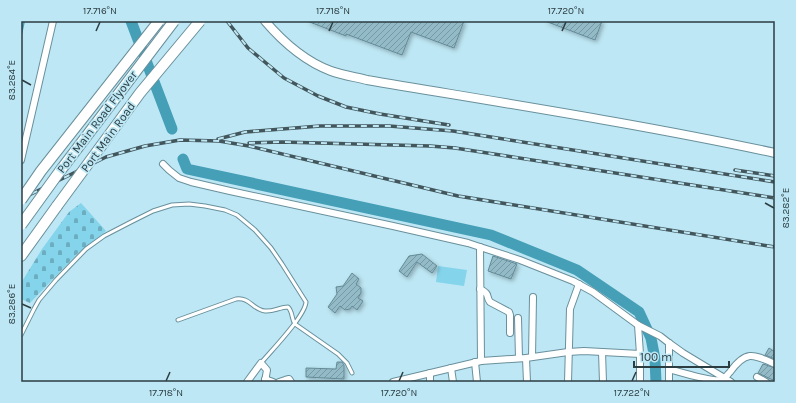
<svg xmlns="http://www.w3.org/2000/svg" width="796" height="403" viewBox="0 0 796 403" font-family="Karla,sans-serif">
<style>
.cemetery{fill:url(#cemetery-stones)}
.pitch{fill:#84d4eb}
.lines{fill:none;stroke-linecap:round;stroke-linejoin:round}
.stream{stroke:#449fb7;stroke-width:2}
.river{stroke:#449fb7;stroke-width:11}
.building{fill:url(#building-hatch);stroke:#638a96;filter:url(#shadow)}
.service-casing{stroke:#69909c;stroke-width:5}
.minor-casing{stroke:#69909c;stroke-width:8}
.tertiary-casing{stroke:#69909c;stroke-width:10}
.primary-casing{stroke:#69909c;stroke-width:12}
.service{stroke:#fff;stroke-width:3}
.minor{stroke:#fff;stroke-width:6}
.tertiary{stroke:#fff;stroke-width:8}
.primary{stroke:#fff;stroke-width:10}
.rail-casing{stroke:#42565c;stroke-width:3.5}
.rail{stroke:#bde7f4;stroke-width:2;stroke-dasharray:6;stroke-linecap:butt}
.primary-bridge-casing{stroke:#69909c;stroke-width:12;stroke-linecap:butt}
.primary-bridge{stroke:#fff;stroke-width:10}
.ticks{fill:none;stroke:#2c3d42;stroke-width:1.5}
.labels{text-anchor:middle;dominant-baseline:central;stroke-width:3.5;stroke-linejoin:round;paint-order:stroke}
.street-label{font-size:12px;fill:#2c3d42;stroke:#bde7f4}
.neatline{fill:none;stroke:#2c3d42;stroke-width:1.5}
.ticks-label{font-size:10px;text-anchor:middle;fill:#2c3d42}
</style>
<defs>
<pattern id="cemetery-stones" width="16" height="16" patternUnits="userSpaceOnUse"><rect width="16" height="16" fill="#84d4eb"/><path d="M2 7V4a2 2 0 0 1 4 0v3zM10 15v-3a2 2 0 0 1 4 0v3z" fill="#6cadc0"/></pattern>
<pattern id="building-hatch" width="6" height="6" patternUnits="userSpaceOnUse"><rect width="6" height="6" fill="#92bbc7"/><path d="M-1 1l2-2M0 6l6-6M5 7l2-2" fill="none" stroke="#7799a3"/></pattern>
<filter id="shadow"><feDropShadow dx="2" dy="2" stdDeviation="2" flood-color="#0004"/></filter>
</defs>
<rect width="100%" height="100%" fill="#bde7f4"/>
<path class="cemetery" d="M81 203 106 231 77 254 30 303 21 299V283L42 249 69 212Z"/>
<path class="pitch" d="M438 266 467 270 464 286 436 282Z"/>
<g class="lines">
<path class="stream" d="M21 35 24 21"/>
<g class="river">
<path d="M131 21 172 129"/>
<path d="M183 159 187 169 491 235 577 270 639 312 651 338 655 359 656 382"/>
</g>
</g>
<g class="building">
<path d="M307 21H464L454 48 411 32 402 55 346 34V36Z"/>
<path d="M545 21H602L595 40Z"/>
<path d="M422 254 437 266 432 273 417 262 407 277 399 271 409 256Z"/>
<path d="M493 256 517 264 511 279 488 271Z"/>
<path d="M352 273 359 279 356 284 361 288V293L358 298 363 301 357 310 352 306 350 309 345 310 340 306 335 313 328 307 337 294 336 287 343 286Z"/>
<path d="M769 348 775 352V359L765 355Z"/>
<path d="M337 362H342L344 365V379L306 377V368L336 369Z"/>
<path d="M763 364 775 368V381L758 373Z"/>
</g>
<g class="lines">
<g class="service-casing">
<g id="service">
<path d="M178 320 236 299C250 297 253 310 265 311 273 312 280 307 288 307 293 312 291 318 295 324L338 354 347 363 352 373"/>
<path d="M21 335 34 309 39 300 56 280 86 249 104 236 131 222 153 211 172 205 189 204 205 206 225 210 237 215 255 230 271 248 282 264 306 302C305 316 272 350 261 363"/>
</g>
</g>
<g class="minor-casing">
<g id="minor">
<path d="M21 160 53 21"/>
<path d="M163 164 169 170 179 178 191 182 230 191 393 226 468 243 480 247 520 260 573 281 593 292 638 325"/>
<path d="M480 247 481 361"/>
<path d="M480 289C491 295 485 295 490 302L509 312 510 315V333"/>
<path d="M518 318 519 358"/>
<path d="M669 343V382"/>
<path d="M602 352 603 382"/>
<path d="M640 354V382"/>
<path d="M532 357 533 297"/>
<path d="M526 358 527 382"/>
<path d="M475 362 477 382"/>
<path d="M451 368 453 382"/>
<path d="M669 369C680 372 712 382 721 380 725 379 727 375 730 372 746 350 753 354 775 364"/>
<path d="M430 373V382"/>
<path d="M757 377 766 382"/>
<path d="M265 379 273 382"/>
<path d="M247 382 261 363 267 370 265 382"/>
<path d="M279 382 285 380 289 379 291 382"/>
<path d="M393 382 481 361 526 358 568 352 584 351 640 354 638 325 660 336 669 343 683 353 731 382"/>
<path d="M568 382 570 309 579 284"/>
</g>
</g>
<g class="tertiary-casing">
<path id="tertiary" d="M265 21C283 42 304 61 331 71 342 75 355 77 367 80 503 103 640 124 775 153"/>
</g>
<g class="primary-casing">
<path id="primary" d="M21 256 57 206"/>
</g>
<use href="#service" class="service"/>
<use href="#minor" class="minor"/>
<use href="#tertiary" class="tertiary"/>
<use href="#primary" class="primary"/>
<g class="rail-casing">
<g id="rail">
<path d="M227 21 248 48 284 78 318 96 346 107 380 114 449 125"/>
<path d="M218 139 245 132 320 126H389L453 131 775 182"/>
<path d="M249 143 282 142 430 146 455 148 775 198"/>
<path d="M735 170 775 176"/>
<path d="M21 199 106 157 145 146 180 140 219 141 249 146 458 196 775 247"/>
</g>
</g>
<use href="#rail" class="rail"/>
<g class="primary-bridge-casing">
<g id="primary-bridge">
<path d="M21 200 41 171 159 21"/>
<path d="M57 206 140 93 200 21"/>
<path d="M21 225 60 171 174 21"/>
</g>
</g>
<use href="#primary-bridge" class="primary-bridge"/>
</g>
<path class="ticks" d="M96 31 100 22M329 31 333 22M562 31 566 22M22 80 31 85M765 203 774 208M22 304 31 308M166 381 170 372M399 381 403 372M632 381 636 372"/>
<g class="labels">
<g class="street-label">
<text transform="translate(97 122) rotate(-53)">Port Main Road Flyover</text>
<text transform="translate(108 137) rotate(-54)">Port Main Road</text>
</g>
</g>
<rect width="796" height="403" fill="none" stroke="#bde7f4" stroke-width="44"/>
<path d="M634 361v6h95v-6" fill="none" stroke="#2c3d42" stroke-width="2"/>
<text x="640" y="361" font-size="12" fill="#2c3d42" stroke="#bde7f4" stroke-width="3" paint-order="stroke">100 m</text>
<rect x="22" y="22" width="752" height="359" class="neatline"/>
<g class="ticks-label">
<text x="100" y="14">17.716°N</text>
<text x="333" y="14">17.718°N</text>
<text x="566" y="14">17.720°N</text>
<text transform="translate(11 80) rotate(-90)" y="4">83.284°E</text>
<text transform="translate(785 208) rotate(-90)" y="4">83.282°E</text>
<text transform="translate(11 304) rotate(-90)" y="4">83.286°E</text>
<text x="166" y="396">17.718°N</text>
<text x="399" y="396">17.720°N</text>
<text x="632" y="396">17.722°N</text>
</g>
</svg>
